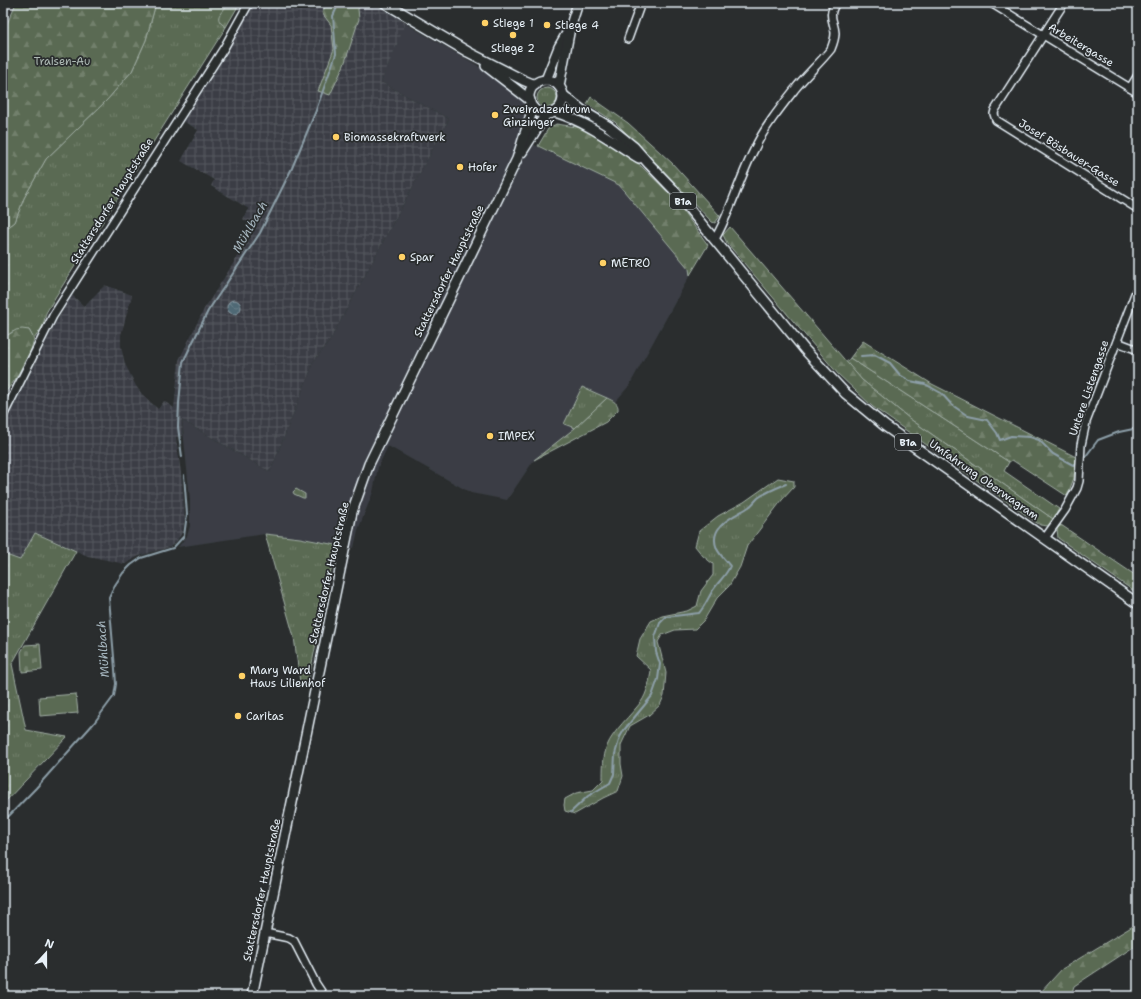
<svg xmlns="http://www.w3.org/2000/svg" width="1141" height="999" viewBox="0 0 1141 999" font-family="'Shantell Sans',sans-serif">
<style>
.built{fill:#3a3e44}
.industrial{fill:url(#industrial-grid)}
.grass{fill:url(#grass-tufts);stroke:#a1aea5}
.forest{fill:url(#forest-firs);stroke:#a1aea5}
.cemetery{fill:url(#cemetery-stones);stroke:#a1aea5}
.garden{fill:#5a6a52;stroke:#a1aea5}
.water{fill:url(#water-waves);stroke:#8d9fa9}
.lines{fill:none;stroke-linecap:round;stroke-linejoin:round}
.stream{stroke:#8d9fa9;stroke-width:2}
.minor-casing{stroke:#e8f1f8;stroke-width:10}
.major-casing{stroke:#e8f1f8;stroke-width:12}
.minor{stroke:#2a2d2e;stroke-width:7}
.major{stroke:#2a2d2e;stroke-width:9}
.poi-dot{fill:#ffd166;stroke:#2a2d2e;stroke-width:1.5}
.labels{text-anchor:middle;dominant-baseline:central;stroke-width:3.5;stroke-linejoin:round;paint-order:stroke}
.shield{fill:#2a2d2e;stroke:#afb6bb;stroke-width:1}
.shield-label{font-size:10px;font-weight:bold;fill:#e8f1f8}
.poi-label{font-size:11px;fill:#e8f1f8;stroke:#2a2d2e;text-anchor:start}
.street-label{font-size:11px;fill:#e8f1f8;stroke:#2a2d2e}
.park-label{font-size:11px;fill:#afbbb6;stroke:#2a2d2e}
.water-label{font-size:12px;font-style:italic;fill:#a4b4bd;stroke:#2a2d2e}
</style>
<defs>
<pattern id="industrial-grid" width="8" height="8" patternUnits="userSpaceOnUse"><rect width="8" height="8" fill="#3a3e44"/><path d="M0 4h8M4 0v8" fill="none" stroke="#565a60"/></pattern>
<pattern id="grass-tufts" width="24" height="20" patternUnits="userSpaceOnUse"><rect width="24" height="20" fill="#5a6a52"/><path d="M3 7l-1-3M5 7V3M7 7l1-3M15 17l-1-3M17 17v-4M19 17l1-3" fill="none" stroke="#72806c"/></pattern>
<pattern id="forest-firs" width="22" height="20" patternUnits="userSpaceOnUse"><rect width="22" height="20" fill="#5a6a52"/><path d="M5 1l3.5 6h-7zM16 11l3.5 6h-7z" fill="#72806c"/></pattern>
<pattern id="cemetery-stones" width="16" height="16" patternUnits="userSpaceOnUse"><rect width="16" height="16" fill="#5a6a52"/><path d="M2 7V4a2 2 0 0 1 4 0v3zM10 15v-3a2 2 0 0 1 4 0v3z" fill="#72806c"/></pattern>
<pattern id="water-waves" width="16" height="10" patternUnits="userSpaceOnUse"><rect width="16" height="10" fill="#506975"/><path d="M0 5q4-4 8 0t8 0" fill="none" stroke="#697f89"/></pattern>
</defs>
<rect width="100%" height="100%" fill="#2a2d2e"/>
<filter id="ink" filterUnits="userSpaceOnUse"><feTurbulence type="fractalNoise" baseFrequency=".025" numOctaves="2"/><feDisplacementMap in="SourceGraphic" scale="8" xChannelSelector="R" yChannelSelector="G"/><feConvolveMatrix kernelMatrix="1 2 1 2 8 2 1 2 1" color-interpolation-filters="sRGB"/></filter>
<g filter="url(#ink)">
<path class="built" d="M403 22 477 65 524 102 527 117 520 138 619 185 689 269 690 275 629 386 615 402 582 387 564 424 575 428 534 460 507 500 471 493 388 446 378 467 373 492 358 530 354 548 300 538 265 534 178 547 187 536 190 526V499L182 420 270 472 311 369 312 363 329 342 449 119 381 82Z"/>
<path class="industrial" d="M252 3H373L406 23 381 82 449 119 329 342 312 363 311 369 270 472 182 420 183 436 176 437 182 480 185 519 182 533 176 542 170 547 139 556 125 564 88 556 35 533 20 560 3 554V426L55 324 72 295 84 306 105 285 132 295 121 335V346L125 364 136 386 142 394 158 409 164 401 174 408 179 360 204 309 256 228 243 219 249 209 211 186 214 180 181 161 198 130 183 121 238 31Z"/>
<g class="grass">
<path d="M156 3H239L237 8 229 4 220 22 226 27 56 296 46 313 43 326 34 339 29 330 12 332 8 335 3 330V231L15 222 24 198 46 159 107 100 132 71 146 40Z"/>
<circle cx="547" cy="98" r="10"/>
<path d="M850 358 1009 462 1004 471 1059 509 1053 519 910 419 862 380 846 363Z"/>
<path d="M582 387 607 398 575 428 564 424Z"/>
<path d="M778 478 794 481V487L782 500 747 546 740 567 729 586 717 598 704 620 695 629 675 630 662 635 658 642 666 673 664 696 660 705 649 715 630 726 621 745V764L623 776 618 791 603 798 575 814 565 811 564 805 565 799 576 793 593 790 603 780C603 768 603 757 607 746 613 731 631 715 641 702 647 694 650 680 651 670L636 656 640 639 651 621 662 616 687 611 697 606 701 591 713 575V564L703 556 695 546 699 531 718 516 744 502Z"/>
<path d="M296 489 305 494V498H303L294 494 293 492Z"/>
<path d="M35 533 76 551 12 664 26 730 67 737 3 804V554L20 560Z"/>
<path d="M265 534 300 538 336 545 309 678 305 681 300 682 294 637Z"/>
</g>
<g class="forest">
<path d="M16 3H156L146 40 132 71 107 100 46 159 24 198 15 222 3 231V33Z"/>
<path d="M327 3H362L358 9 359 19 344 65 330 95 318 91 334 49 331 25 322 13Z"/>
<path d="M229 4 237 8 226 27C212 18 221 13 229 4Z"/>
<path d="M591 97 628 123 672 163 720 216 715 223 712 222 640 147 615 122 587 104Z"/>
<path d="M556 124 584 128 609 142 640 165 672 196 708 245 690 275 689 269 619 185 538 146 548 129Z"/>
<path d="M730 227 862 380 910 419 1053 519 1048 526 1040 525 873 407 838 374 727 243 723 235Z"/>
<path d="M22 329 29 330 34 339 31 350 15 380 3 395V330L8 335 16 330Z"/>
<path d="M863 341 932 384 1076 457 1074 478 1067 496 1012 460 1009 462 850 358Z"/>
<path d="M607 398C613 401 619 403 618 410L606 422 534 460 575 428Z"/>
<path d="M1061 525 1138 577V594L1058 538 1057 529Z"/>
<path d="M1138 923V944L1074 986 1071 996H1040V993L1062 969Z"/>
</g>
<path class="cemetery" d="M40 644 42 670 22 672 21 652 25 645Z"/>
<path class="garden" d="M76 694 78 713 40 716 39 697Z"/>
<circle class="water" cx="234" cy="307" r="7"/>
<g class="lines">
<g class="stream">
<path d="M861 356 875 355 890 363 900 375 910 381 925 384 941 393 952 405 968 416 987 420 997 433 1000 440 1011 436 1030 437 1039 440 1053 454 1073 465 1078 463"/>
<path d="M182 457 178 427 179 403 183 362 208 311 260 233 292 168 315 113 336 54 333 16 339 3"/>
<path d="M1083 460 1098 440 1119 432 1138 428"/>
<path d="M571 812 588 796 610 783 614 774 615 754 620 737 624 730 652 696 658 679 660 664 656 652 655 637 660 623 666 617 699 613C705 606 708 598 713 590 718 582 726 576 730 566 726 561 720 555 717 549 707 526 735 516 749 507 753 504 755 501 758 498 766 492 776 488 786 484"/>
<path d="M3 822 36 788 94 723 114 696 116 684 115 669 109 598 115 585 123 573 131 565 141 558 173 548 184 536 187 514 184 475"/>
</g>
<g class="minor-casing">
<g id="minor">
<path d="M991 3 1138 93"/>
<path d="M1064 3 995 110 994 114 996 120 1138 209"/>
<path d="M628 39 641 3"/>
<path d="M1130 88 1138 75"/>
<path d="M715 239C731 211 739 179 754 150 764 128 780 108 795 89 806 75 820 63 831 49 833 44 835 39 835 33 834 20 827 16 836 3"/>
<path d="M1117 342 1138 350"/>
<path d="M3 416 53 316 224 48 249 3"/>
<path d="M1045 538 1065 510 1077 488 1079 481 1081 445 1086 422 1138 286"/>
<path d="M265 933 289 938 294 941 316 984 324 996"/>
</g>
</g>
<g class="major-casing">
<g id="major">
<path d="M385 3 468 52 523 80 535 85"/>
<path d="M486 66 530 100"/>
<path d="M546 80 559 47 567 33"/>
<circle cx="546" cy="97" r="17"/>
<path d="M559 86 570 28 578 3"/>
<path d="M563 95 583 111 608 126 634 147 649 164 673 189 805 350 845 393 885 426 1138 604"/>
<path d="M555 112C587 122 612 141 639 158"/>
<path d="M522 152 546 114"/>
<path d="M252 996 352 512 369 464 517 159 533 108"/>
</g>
</g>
<use href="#minor" class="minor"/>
<use href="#major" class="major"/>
</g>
</g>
<g class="poi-dot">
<circle cx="485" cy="23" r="4"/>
<circle cx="547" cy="25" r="4"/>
<circle cx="513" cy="35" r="4"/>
<circle cx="495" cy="115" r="4"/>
<circle cx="336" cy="137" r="4"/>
<circle cx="460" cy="167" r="4"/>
<circle cx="402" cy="257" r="4"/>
<circle cx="603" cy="263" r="4"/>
<circle cx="490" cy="436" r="4"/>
<circle cx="242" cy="676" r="4"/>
<circle cx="238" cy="716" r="4"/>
</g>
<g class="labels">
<g class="shield">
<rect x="670" y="193" width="26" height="16" rx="3"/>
<rect x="895" y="434" width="26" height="16" rx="3"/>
</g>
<g class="shield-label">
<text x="683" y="201">B1a</text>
<text x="908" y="442">B1a</text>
</g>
<g class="poi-label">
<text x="493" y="23">Stiege 1</text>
<text x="555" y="25">Stiege 4</text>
<text x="513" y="48" text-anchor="middle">Stiege 2</text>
<text x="503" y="109">Zweiradzentrum<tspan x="503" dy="13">Ginzinger</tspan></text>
<text x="344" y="137">Biomassekraftwerk</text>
<text x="468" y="167">Hofer</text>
<text x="410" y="257">Spar</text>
<text x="611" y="263">METRO</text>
<text x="498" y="436">IMPEX</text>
<text x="250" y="670">Mary Ward<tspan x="250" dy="13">Haus Lilienhof</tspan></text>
<text x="246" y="716">Caritas</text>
</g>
<g class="street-label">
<text transform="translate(1081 45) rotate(31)">Arbeitergasse</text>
<text transform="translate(1069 153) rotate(32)">Josef Bösbauer-Gasse</text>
<text transform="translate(112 201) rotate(-58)">Stattersdorfer Hauptstraße</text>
<text transform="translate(449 271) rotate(-64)">Stattersdorfer Hauptstraße</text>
<text transform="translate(1089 388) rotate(-71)">Untere Listengasse</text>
<text transform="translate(984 480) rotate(35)">Umfahrung Oberwagram</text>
<text transform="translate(329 573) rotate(-77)">Stattersdorfer Hauptstraße</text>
<text transform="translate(262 890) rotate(-78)">Stattersdorfer Hauptstraße</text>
</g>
<g class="park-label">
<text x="62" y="61">Traisen-Au</text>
</g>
<g class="water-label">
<text transform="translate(250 227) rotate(-60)">Mühlbach</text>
<text transform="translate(103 649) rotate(-94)">Mühlbach</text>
</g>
</g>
<rect width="1141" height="999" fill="none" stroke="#2a2d2e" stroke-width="16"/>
<rect x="8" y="8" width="1125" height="983" fill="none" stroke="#e8f1f8" stroke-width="1.5" filter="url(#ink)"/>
<g transform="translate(46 953) rotate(21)" stroke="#2a2d2e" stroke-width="3" paint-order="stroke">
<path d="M0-3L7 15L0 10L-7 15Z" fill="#e8f1f8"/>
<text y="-6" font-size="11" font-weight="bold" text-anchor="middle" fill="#e8f1f8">N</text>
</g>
</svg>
